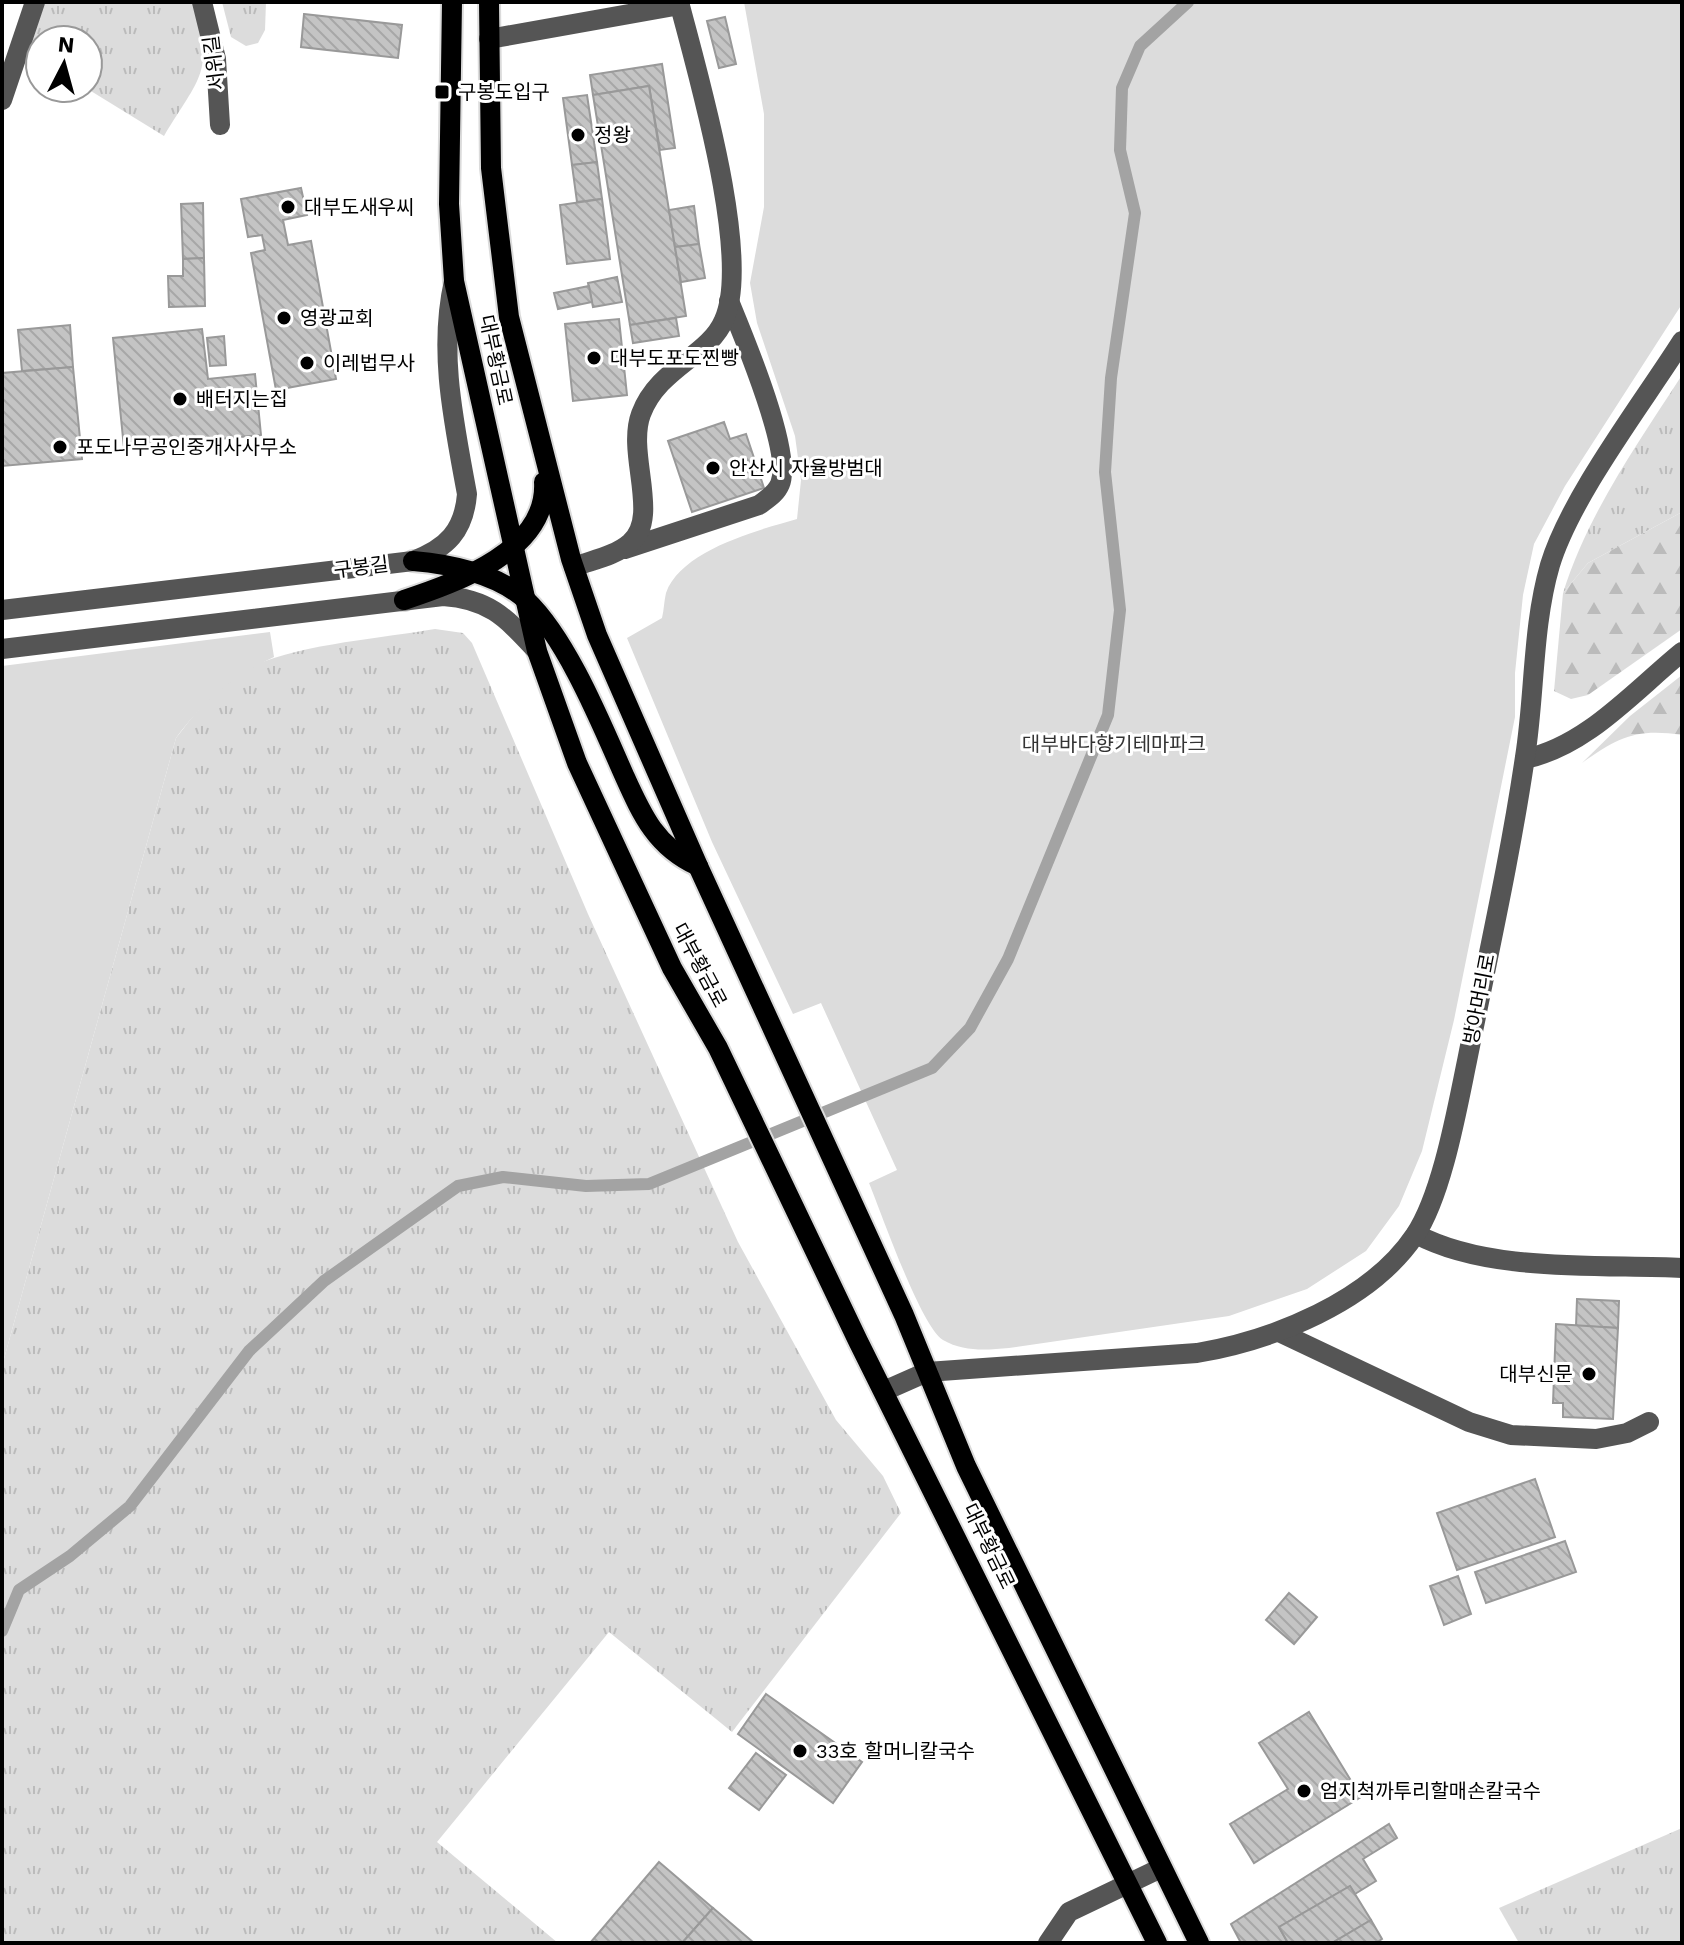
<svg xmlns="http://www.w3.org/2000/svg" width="1684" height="1945" viewBox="0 0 1684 1945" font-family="'Work Sans','Noto Sans KR',sans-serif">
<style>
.grass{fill:url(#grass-tufts)}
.forest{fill:url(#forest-firs)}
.park{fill:#dcdcdc}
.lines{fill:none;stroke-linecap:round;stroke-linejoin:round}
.stream{stroke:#a3a3a3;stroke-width:12}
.building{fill:url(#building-back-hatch);stroke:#999;stroke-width:2}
.major-casing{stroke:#dbdbdb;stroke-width:24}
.minor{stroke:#555;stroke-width:20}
.major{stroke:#000;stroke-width:20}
.poi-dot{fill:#000;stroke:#fff;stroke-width:3}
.labels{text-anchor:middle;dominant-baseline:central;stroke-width:6;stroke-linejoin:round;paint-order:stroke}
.street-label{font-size:20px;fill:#000;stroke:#fff}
.poi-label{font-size:20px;fill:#000;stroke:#fff;text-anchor:start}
.park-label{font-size:20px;fill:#333;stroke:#fff}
</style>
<defs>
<pattern id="grass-tufts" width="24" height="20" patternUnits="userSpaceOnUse" patternTransform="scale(2)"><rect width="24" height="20" fill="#dcdcdc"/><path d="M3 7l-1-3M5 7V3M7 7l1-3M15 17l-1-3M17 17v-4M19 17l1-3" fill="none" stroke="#bbb"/></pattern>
<pattern id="forest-firs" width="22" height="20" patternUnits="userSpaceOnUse" patternTransform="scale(2)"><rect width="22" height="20" fill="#dcdcdc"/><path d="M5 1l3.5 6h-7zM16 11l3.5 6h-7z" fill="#bbb"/></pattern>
<pattern id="building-back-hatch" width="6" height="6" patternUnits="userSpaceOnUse" patternTransform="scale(2)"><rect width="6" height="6" fill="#c4c4c4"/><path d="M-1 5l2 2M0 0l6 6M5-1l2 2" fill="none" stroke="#a7a7a7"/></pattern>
</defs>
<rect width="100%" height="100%" fill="#fff"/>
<g class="grass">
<path d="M43 2H193C215 73 200 76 164 136L86 88 88 40H40V60L25 50Z"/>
<path d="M222 2H266L265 30 258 43 246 46 231 37Z"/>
<path d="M1682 375V512L1588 563 1563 593C1588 513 1637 445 1682 375Z"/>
<path d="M435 629 463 633 472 643 588 914 738 1242 836 1420 883 1476 901 1513 732 1732 609 1632 437 1842 558 1943H2V1366L176 738C194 715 211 692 236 675 282 645 379 639 435 629Z"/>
<path d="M1682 1828V1943H1519L1499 1908Z"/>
</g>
<g class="forest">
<path d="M1682 512V629L1588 695 1571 699 1554 691 1563 593 1588 563Z"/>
<path d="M1682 675V735C1637 728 1618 737 1582 763L1630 716Z"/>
</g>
<g class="park">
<path d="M744 2H1682V304L1565 486 1534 544 1523 595 1515 673V717L1454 1020 1422 1151 1399 1206 1366 1251 1307 1289 1229 1316 1009 1348C986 1350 964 1352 943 1340 921 1327 881 1212 869 1183L897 1170 821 1003 793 1014 712 842 627 638 662 618C664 610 664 601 666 593 681 550 759 530 797 519L801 480 795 436 757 323 750 283 764 207V114Z"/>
<path d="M270 632 274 657C231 677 204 701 176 738L2 1366V666Z"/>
</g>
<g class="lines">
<path class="stream" d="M2 1631 19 1590 70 1556 130 1506 249 1351 324 1281 458 1186 503 1177 586 1186 649 1184 932 1068 970 1028 1008 959 1108 715 1120 610 1105 472 1111 378 1135 213 1120 150 1122 88 1140 46 1188 2"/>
</g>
<g class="building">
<path d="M304 14 402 25 398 58 301 47Z"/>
<path d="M725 17 736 64 719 68 707 21Z"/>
<path d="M662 64 675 148 660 150 649 86 593 95 590 75Z"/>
<path d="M649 86 686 316 630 325 593 95Z"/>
<path d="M587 95 597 162 572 165 563 98Z"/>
<path d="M597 162 602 199 577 202 572 165Z"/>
<path d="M301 188 307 215 283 220 288 245 311 241 336 379 276 390 251 253 265 250 262 235 248 237 241 199Z"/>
<path d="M602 199 610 259 567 264 560 205Z"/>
<path d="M203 203 204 258 183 259 181 204Z"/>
<path d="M694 206 699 244 675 247 669 210Z"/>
<path d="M699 244 705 278 681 282 675 247Z"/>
<path d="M204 258 205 306 169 307 168 276H183V259Z"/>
<path d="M617 277 622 302 593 307 588 283Z"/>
<path d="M589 286 592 302 558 309 554 293Z"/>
<path d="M676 318 679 336 633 343 630 325Z"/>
<path d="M619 319 627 395 573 401 565 324Z"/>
<path d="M70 325 73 367 22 371 18 330Z"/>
<path d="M202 329 208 379 255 374 261 435 124 448 113 338Z"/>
<path d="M224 336 226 365 210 366 207 338Z"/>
<path d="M73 367 82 459 2 466V373Z"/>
<path d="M724 422 730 439 746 434 764 488 692 512 668 441Z"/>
<path d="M1577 1299 1619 1301 1618 1328 1576 1326Z"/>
<path d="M1556 1324 1618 1328 1613 1419 1563 1417V1403H1553Z"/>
<path d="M1535 1479 1555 1537 1457 1570 1437 1513Z"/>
<path d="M1565 1541 1576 1572 1486 1603 1475 1572Z"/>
<path d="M1458 1576 1471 1614 1444 1625 1430 1586Z"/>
<path d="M1289 1593 1317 1617 1294 1644 1266 1620Z"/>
<path d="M766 1694 862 1762 833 1803 738 1734Z"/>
<path d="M1309 1712 1361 1797 1254 1863 1230 1824 1288 1789 1259 1743Z"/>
<path d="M756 1753 786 1775 759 1810 729 1788Z"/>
<path d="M1389 1824 1397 1838 1363 1859 1376 1881 1355 1894 1350 1886 1279 1927 1288 1943H1241L1231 1924Z"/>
<path d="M659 1862 713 1908 682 1943H590Z"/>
<path d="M1350 1886 1371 1920 1332 1943H1288L1279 1927Z"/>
<path d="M713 1908 754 1943H682Z"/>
<path d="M1371 1920 1382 1939 1376 1943H1332Z"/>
</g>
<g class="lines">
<g class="major-casing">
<g id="major">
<path d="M452 2 449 204 454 281 537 651 577 763 672 968 718 1048 858 1341 1157 1943"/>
<path d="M489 2 491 168 509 317 571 559 597 635 698 866 904 1315 966 1466 1199 1943"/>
<path d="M413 561C450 564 498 574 526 600 567 639 601 723 624 775 642 815 656 847 698 866"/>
<path d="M404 600C458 582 548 550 544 482"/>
</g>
</g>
<g class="minor">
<path d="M202 2 216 59 220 125"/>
<path d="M489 39 680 5"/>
<path d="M2 100 35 2"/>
<path d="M625 549 759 505C767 499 776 494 780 484 793 454 743 335 729 301"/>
<path d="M574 567C592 560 615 556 630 543 661 517 626 454 641 414 658 368 709 356 724 320 752 257 697 72 679 2"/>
<path d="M2 610 413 561C447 548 464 531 467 494 454 423 438 351 454 281"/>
<path d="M2 649 443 596C490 599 506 618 537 651"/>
<path d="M1525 759C1587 746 1634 691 1682 652"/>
<path d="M1416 1234C1488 1273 1600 1264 1682 1268"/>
<path d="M1279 1332 1469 1422 1511 1435 1596 1439 1627 1433 1649 1422"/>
<path d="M884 1391 927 1372 1197 1353C1273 1340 1370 1302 1415 1235 1442 1195 1457 1109 1467 1061 1487 960 1510 859 1525 757 1535 695 1532 627 1550 565 1571 496 1642 404 1682 341"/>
<path d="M1048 1943 1069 1912 1161 1868"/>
</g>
<use href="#major" class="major"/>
</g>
<g class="poi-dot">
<rect x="434" y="84" width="16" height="16" rx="4"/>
<circle cx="578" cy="135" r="8"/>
<circle cx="288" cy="207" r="8"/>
<circle cx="284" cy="318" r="8"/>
<circle cx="594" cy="358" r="8"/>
<circle cx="307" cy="363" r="8"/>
<circle cx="180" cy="399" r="8"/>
<circle cx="60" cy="447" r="8"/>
<circle cx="713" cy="468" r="8"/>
<circle cx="1589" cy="1374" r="8"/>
<circle cx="800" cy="1751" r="8"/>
<circle cx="1304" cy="1791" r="8"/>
</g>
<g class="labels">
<g class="street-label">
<text transform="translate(214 63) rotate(-97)">서위길</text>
<text transform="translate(496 360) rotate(78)">대부황금로</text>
<text transform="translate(361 567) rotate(-7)">구봉길</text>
<text transform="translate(700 965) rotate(62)">대부황금로</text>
<text transform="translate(1479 999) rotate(-79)">방아머리로</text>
<text transform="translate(989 1546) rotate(64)">대부황금로</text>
</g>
<g class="poi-label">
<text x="458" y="92">구봉도입구</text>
<text x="594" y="135">정왕</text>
<text x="304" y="207">대부도새우씨</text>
<text x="300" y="318">영광교회</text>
<text x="610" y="358">대부도포도찐빵</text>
<text x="323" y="363">이레법무사</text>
<text x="196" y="399">배터지는집</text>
<text x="76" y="447">포도나무공인중개사사무소</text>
<text x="729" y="468">안산시 자율방범대</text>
<text x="1573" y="1374" text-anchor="end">대부신문</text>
<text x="816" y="1751">33호 할머니칼국수</text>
<text x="1320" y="1791">엄지척까투리할매손칼국수</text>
</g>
<g class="park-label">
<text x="1114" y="744">대부바다향기테마파크</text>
</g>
</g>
<rect width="1684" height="1945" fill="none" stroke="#000000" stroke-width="8"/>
<g transform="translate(64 64) rotate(6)"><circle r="38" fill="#ffffff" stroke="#999999" stroke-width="2"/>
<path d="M0-6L14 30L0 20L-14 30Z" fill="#000000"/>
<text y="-12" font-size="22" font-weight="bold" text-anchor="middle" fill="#000000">N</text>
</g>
</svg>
